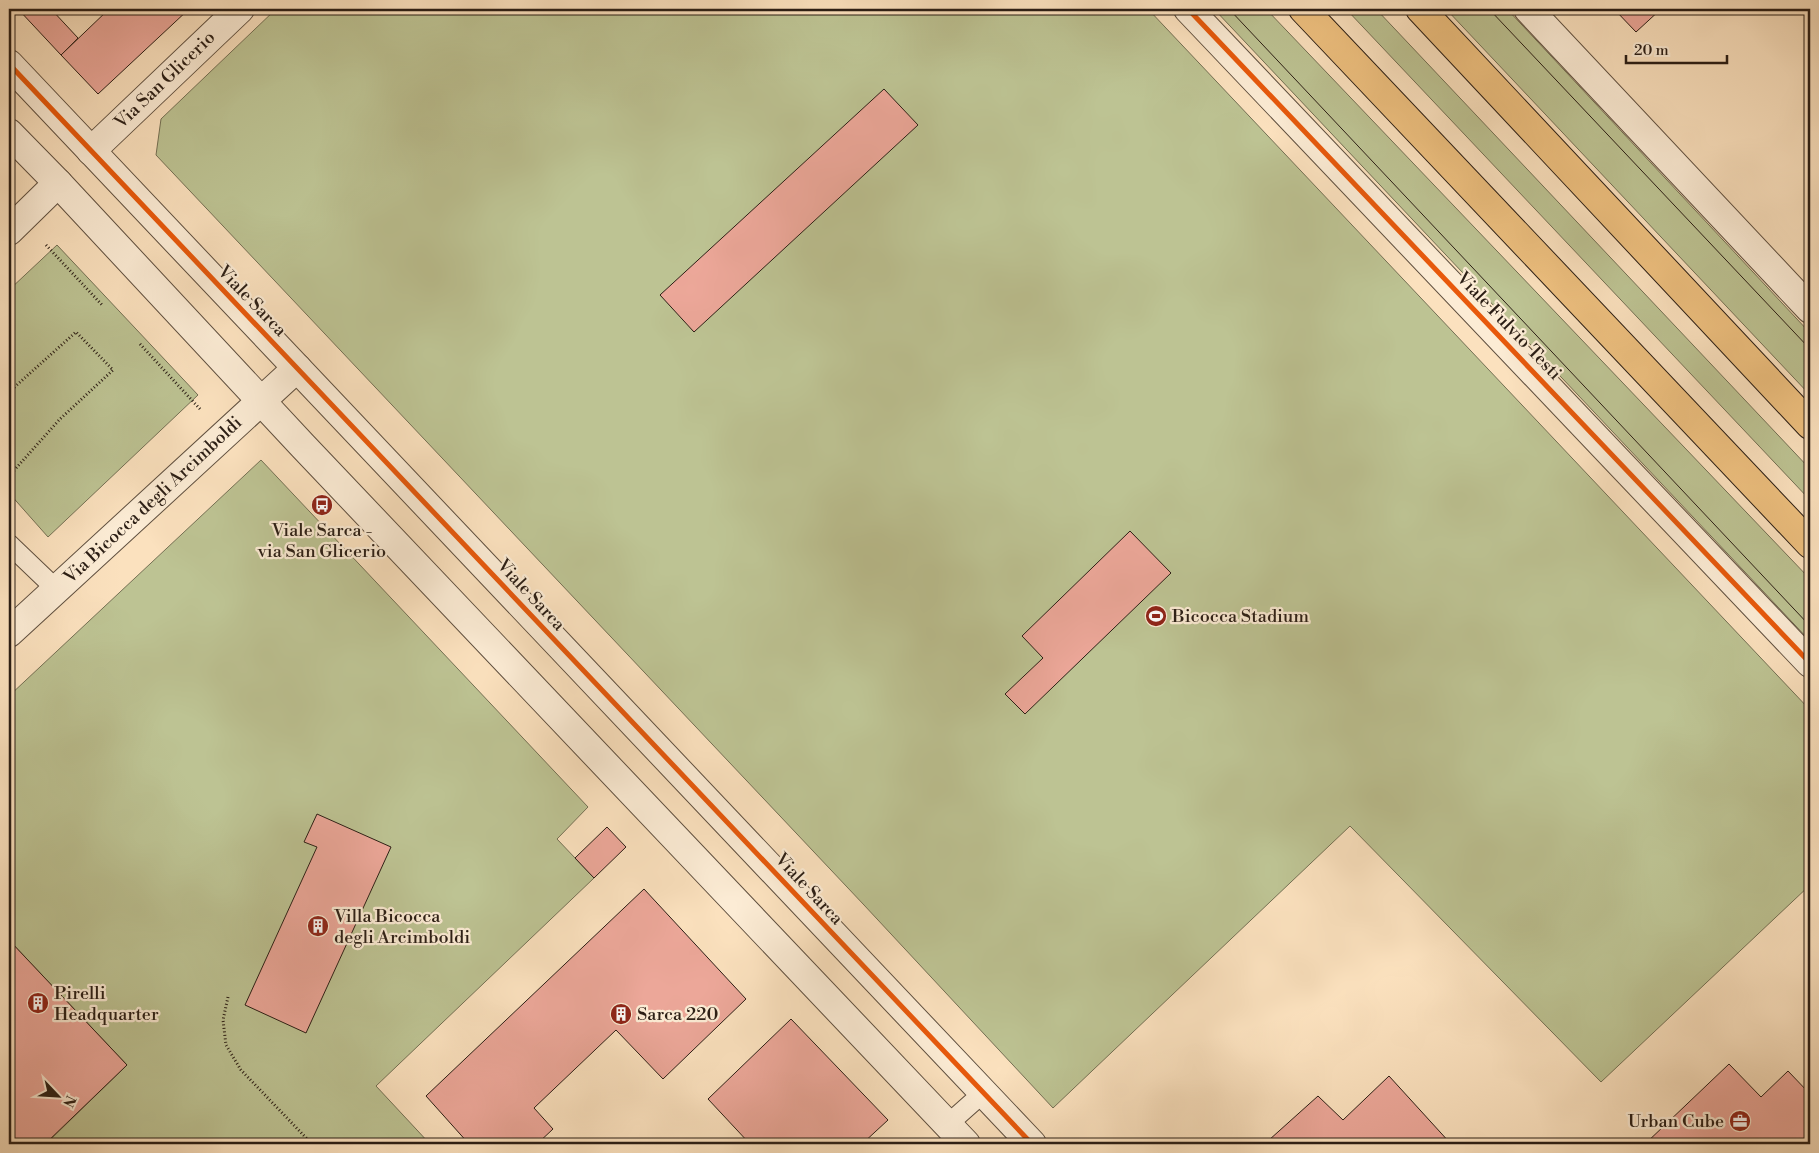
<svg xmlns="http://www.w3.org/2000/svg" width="1819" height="1153" viewBox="0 0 1819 1153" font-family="'Libre Bodoni',serif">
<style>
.green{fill:#bdc393;stroke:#747054}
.building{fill:#eca799;stroke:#2b1e15}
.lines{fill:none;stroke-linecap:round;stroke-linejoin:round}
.service-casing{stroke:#5f4f3f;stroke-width:21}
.minor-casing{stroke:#5f4f3f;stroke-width:30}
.tertiary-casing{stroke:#5f4f3f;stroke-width:30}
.primary-casing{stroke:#2b1e15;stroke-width:30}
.path{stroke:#2b1e15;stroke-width:3;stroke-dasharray:1 2.5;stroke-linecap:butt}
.service{stroke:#fcecd5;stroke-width:19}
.minor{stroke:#fcecd5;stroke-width:28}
.tertiary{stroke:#fcecd5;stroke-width:28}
.primary{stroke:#eec07f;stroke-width:28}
.tram{stroke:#2b1e15;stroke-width:1}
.cycleway-casing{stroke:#fcecd5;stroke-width:8}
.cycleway{stroke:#e8590c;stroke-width:5}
.labels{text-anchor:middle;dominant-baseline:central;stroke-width:4.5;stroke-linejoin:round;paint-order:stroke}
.street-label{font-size:18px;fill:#2b1e15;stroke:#fcecd5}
.poi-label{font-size:18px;fill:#2b1e15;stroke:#fcecd5;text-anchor:start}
</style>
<rect width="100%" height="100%" fill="#fbe1be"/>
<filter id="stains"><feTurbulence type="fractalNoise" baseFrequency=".004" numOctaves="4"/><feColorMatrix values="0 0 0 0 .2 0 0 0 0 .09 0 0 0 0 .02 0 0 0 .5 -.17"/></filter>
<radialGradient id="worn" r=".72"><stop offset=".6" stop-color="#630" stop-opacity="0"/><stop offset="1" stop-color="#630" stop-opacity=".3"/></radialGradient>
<g class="green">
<path d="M276 9H1148L1810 710V885L1601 1082 1350 826 1053 1108 864 905 156 155 161 119Z"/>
<path d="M1214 9H1266L1810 579V641Z"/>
<path d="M1346 9H1376L1810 469V500Z"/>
<path d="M1446 9H1507L1810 333V395Z"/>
<path d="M57 245 198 395 48 537 9 493V290Z"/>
<path d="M261 460 588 807 557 839 594 878 376 1086 430 1144H57L52 1138 127 1065 9 940V696Z"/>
</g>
<g class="building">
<path d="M18 9H51L78 38 61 55Z"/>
<path d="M109 9H189L98 94 61 55Z"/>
<path d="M1614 9H1661L1636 32Z"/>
<path d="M884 89 918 125 694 332 660 295Z"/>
<path d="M1130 531 1171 573 1025 714 1005 694 1043 658 1022 636Z"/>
<path d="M317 814 391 847 306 1033 245 1005 317 847 304 842Z"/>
<path d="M607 827 626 847 594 878 575 858Z"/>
<path d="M644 889 746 999 663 1079 616 1030 534 1108 553 1129 537 1144H469L426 1096Z"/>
<path d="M9 940 127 1065 45 1144H9Z"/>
<path d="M791 1019 888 1120 862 1144H750L708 1099Z"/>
<path d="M1729 1064 1761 1097 1788 1071 1810 1094V1144H1645Z"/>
<path d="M1389 1076 1451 1144H1272L1269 1140 1318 1096 1343 1120Z"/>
</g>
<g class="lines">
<g class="service-casing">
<g id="service">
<path d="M9 544 56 589"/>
<path d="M947 1125 983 1093"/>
</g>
</g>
<g class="minor-casing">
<g id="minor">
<path d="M1188 9 1810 663"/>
<path d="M1528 9 1810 309"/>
<path d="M91 151 240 9"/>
<path d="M9 231 58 183"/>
<path d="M9 633 297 368"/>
</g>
</g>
<g class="tertiary-casing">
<g id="tertiary">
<path d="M9 64 1032 1144"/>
<path d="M9 133 58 183 303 446 966 1144"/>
</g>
</g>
<g class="primary-casing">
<g id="primary">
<path d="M1303 9 1810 544"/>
<path d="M1420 9 1810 425"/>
</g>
</g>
<g class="path">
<path d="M46 245 103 306"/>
<path d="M140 344 200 409"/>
<path d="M9 392 76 332 113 370 60 419 9 476"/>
<path d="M228 997 223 1020 226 1045 241 1070 312 1144"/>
</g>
<use href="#service" class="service"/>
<use href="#minor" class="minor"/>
<use href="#tertiary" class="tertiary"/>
<use href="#primary" class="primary"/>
<g class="tram">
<path d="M1229 9 1810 626"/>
<path d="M1489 9 1810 349"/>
</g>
<g class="cycleway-casing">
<g id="cycleway">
<path d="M1188 9 1810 663"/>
<path d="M9 64 1032 1144"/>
</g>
</g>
<use href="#cycleway" class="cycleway"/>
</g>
<defs>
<g id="bus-disc" transform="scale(1.125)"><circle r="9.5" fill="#8f2418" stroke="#fcecd5"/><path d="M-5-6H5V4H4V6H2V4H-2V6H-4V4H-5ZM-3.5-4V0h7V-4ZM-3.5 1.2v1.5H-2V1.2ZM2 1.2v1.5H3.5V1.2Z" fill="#fff"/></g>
<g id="stadium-disc" transform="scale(1.125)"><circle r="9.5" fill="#8f2418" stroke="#fcecd5"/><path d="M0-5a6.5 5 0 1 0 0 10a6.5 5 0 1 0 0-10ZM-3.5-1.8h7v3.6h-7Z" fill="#fff"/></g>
<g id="building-disc" transform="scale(1.125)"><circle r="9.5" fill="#8f2418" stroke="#fcecd5"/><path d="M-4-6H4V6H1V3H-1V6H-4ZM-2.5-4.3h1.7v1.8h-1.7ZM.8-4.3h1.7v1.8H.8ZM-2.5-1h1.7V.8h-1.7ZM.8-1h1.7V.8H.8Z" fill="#fff"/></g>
<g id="office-disc" transform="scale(1.125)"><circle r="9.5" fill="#8f2418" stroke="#fcecd5"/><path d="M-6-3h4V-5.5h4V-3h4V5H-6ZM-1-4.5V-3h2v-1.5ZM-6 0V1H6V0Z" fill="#fff"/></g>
</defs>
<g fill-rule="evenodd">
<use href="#bus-disc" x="322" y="505"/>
<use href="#stadium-disc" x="1156" y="616"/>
<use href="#building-disc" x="318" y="926"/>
<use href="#building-disc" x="38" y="1003"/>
<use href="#building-disc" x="621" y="1014"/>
<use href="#office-disc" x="1740" y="1121"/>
</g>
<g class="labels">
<g class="street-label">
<text transform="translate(165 80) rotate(-44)">Via San Glicerio</text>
<text transform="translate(252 301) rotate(46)">Viale Sarca</text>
<text transform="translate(1509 326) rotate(46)">Viale Fulvio Testi</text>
<text transform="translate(153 500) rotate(-43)">Via Bicocca degli Arcimboldi</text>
<text transform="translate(531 595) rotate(47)">Viale Sarca</text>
<text transform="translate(809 889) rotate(47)">Viale Sarca</text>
</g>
<g class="poi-label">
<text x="322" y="530" text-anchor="middle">Viale Sarca -<tspan x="322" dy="21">via San Glicerio</tspan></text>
<text x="1172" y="616">Bicocca Stadium</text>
<text x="334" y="916">Villa Bicocca<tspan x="334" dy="21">degli Arcimboldi</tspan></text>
<text x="54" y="993">Pirelli<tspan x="54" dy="21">Headquarter</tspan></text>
<text x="637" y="1014">Sarca 220</text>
<text x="1724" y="1121" text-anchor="end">Urban Cube</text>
</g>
</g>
<rect width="1819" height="1153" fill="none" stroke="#fbe1be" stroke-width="30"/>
<rect x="10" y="10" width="1799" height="1133" fill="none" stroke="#2b1e15" stroke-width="2.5"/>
<rect x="15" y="15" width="1789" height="1123" fill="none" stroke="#2b1e15"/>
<g transform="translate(58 1096) rotate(115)" stroke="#fcecd5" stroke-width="4" paint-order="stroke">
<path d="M0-4L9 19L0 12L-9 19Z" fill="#2b1e15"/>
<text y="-8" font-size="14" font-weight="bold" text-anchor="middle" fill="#2b1e15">N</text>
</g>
<path d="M1626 55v8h101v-8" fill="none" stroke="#2b1e15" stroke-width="2.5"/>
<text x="1634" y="55" font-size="15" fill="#2b1e15" stroke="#fcecd5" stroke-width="4" paint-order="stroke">20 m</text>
<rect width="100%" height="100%" filter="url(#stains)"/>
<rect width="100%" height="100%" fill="url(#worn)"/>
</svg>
